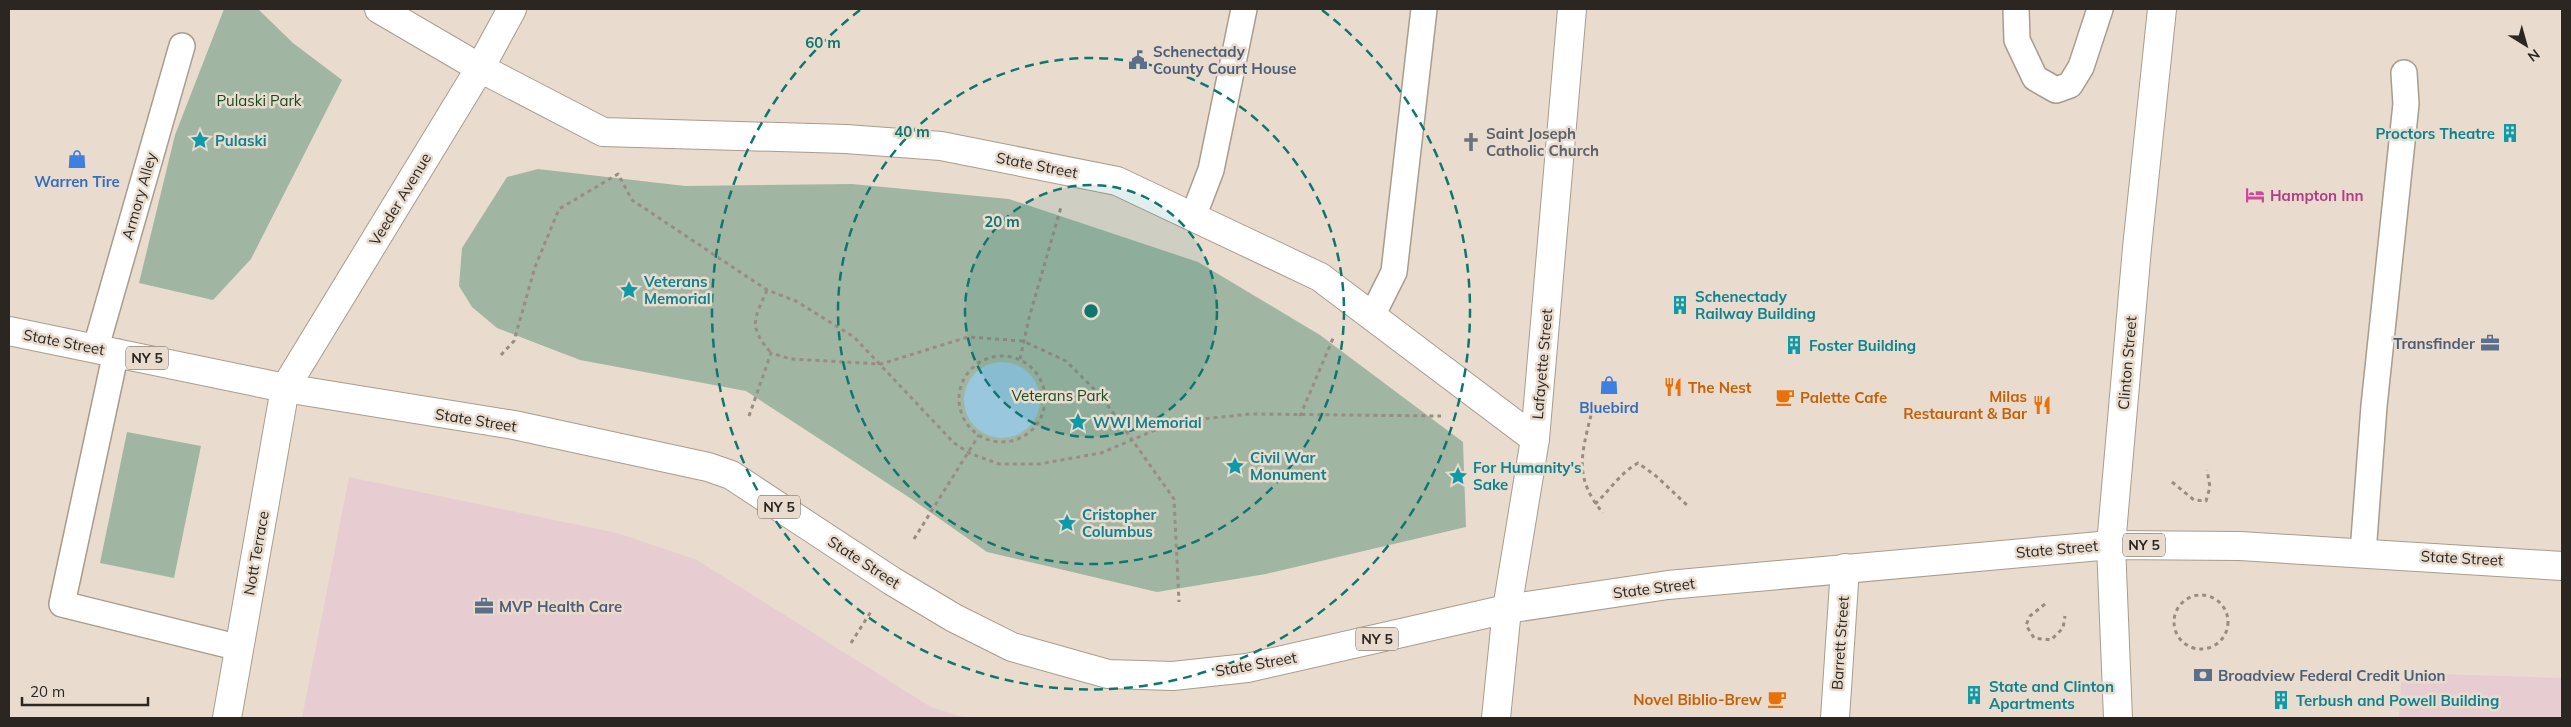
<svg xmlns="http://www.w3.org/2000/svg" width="2571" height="727" viewBox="0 0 2571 727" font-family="Mulish,sans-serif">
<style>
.commercial{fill:#e7cdd2}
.green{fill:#a1b6a2}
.water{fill:#99c7de}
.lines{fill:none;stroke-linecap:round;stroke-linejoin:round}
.service-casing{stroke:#a89c8e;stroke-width:28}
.minor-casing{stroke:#a89c8e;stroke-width:30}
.tertiary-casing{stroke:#a89c8e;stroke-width:30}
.primary-casing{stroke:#a89c8e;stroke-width:30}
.path{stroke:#978d83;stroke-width:3;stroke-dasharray:4 4;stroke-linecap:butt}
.service{stroke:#fff;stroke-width:25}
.minor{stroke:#fff;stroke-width:28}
.tertiary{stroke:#fff;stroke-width:28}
.primary{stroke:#fff;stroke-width:28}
.ring{fill:none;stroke:#0f766e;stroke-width:2.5;stroke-dasharray:9 6}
.labels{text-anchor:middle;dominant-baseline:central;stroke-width:5;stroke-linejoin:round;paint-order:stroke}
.shield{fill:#e9dcce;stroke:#645d55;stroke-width:1}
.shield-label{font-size:14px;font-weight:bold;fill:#2b2621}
.service-label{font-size:15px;font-weight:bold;fill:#4e5e75;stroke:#e9dcce;text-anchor:start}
.park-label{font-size:15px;fill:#184b22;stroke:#e9dcce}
.worship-label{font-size:15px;font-weight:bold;fill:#5b616d;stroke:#e9dcce;text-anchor:start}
.culture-label{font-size:15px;font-weight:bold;fill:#0d838f;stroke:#e9dcce;text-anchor:start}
.street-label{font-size:15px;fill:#2b2621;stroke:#e9dcce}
.shop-label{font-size:15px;font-weight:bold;fill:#366cbe;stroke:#e9dcce}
.hotel-label{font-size:15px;font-weight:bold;fill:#b23c85;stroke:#e9dcce;text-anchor:start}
.food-label{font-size:15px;font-weight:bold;fill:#c56008;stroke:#e9dcce;text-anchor:start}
.centre{fill:#0f766e;stroke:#e9dcce;stroke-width:2.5}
.ring-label{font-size:15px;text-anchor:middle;font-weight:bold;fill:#0f766e;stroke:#e9dcce;stroke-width:5;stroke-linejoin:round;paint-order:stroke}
</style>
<rect width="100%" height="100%" fill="#e9dcce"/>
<g class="commercial">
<path d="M349 477 617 533 697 560 931 707 966 718H302Z"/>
<path d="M2414 673 2562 678V718H2399L2401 683Z"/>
</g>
<g class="green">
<path d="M224 9H258L293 43 342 80 251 259 213 300 139 283 175 135Z"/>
<path d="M538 169 685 186 852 184 1009 199 1198 262 1320 335 1463 442 1466 527 1266 574 1157 592 987 552 910 498 746 391 580 360 497 328 472 307 459 286 462 248 507 177Z"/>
<path d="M127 432 201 446 174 578 100 563Z"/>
</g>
<circle class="water" cx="1002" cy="400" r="38"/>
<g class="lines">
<g class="service-casing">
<g id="service">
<path d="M2016 9 2017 40 2035 78 2056 90 2070 85 2081 67 2100 9"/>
<path d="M1193 217 1211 170 1244 9"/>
<path d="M1372 316 1394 272 1424 9"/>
<path d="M96 347 182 46"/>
<path d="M116 352 62 604 240 648"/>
<path d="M2363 553 2374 406 2406 104 2404 73"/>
</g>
</g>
<g class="minor-casing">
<g id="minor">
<path d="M1535 439 1572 9"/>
<path d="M1835 718 1845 568"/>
</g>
</g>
<g class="tertiary-casing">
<g id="tertiary">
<path d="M379 9 480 68 603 132 846 139 941 146 1117 181 1320 277 1535 439 1507 609 1496 718"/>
<path d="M227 718 285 388 480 68 512 9"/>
<path d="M2118 718 2111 545 2137 248 2162 9"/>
</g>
</g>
<g class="primary-casing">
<path id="primary" d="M9 331 285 388 514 425 708 467 731 475 892 581 954 618 1012 647 1108 674 1173 676 1247 668 1507 609 1668 585 2111 545 2240 546 2562 566"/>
</g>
<g class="path">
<path d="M767 290C754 320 748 326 771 353"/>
<path d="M501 355 514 341 535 267 559 209 618 174 632 200 767 290 796 301 854 337 954 443 969 453 999 464H1039L1101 453 1167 425 1202 419 1250 414 1441 416"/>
<circle cx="1002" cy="399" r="43"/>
<path d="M1020 359 1029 318 1061 207"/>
<path d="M1591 415C1581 456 1574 478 1603 513"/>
<path d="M749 416 771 353 791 359 881 364 968 337 1023 341 1066 361 1101 396 1174 499 1179 602"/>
<path d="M1300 416 1334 336"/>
<path d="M2172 482 2194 500 2206 501 2210 487 2207 470"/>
<path d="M1595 504C1610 490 1620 473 1638 463L1656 476 1689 507"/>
<path d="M914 539 979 435"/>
<circle cx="2201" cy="622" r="27"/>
<path d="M2045 604 2030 616 2026 625 2034 638 2051 640 2063 628 2065 616"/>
<path d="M851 643 872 610"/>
</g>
<use href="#service" class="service"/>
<use href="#minor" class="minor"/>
<use href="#tertiary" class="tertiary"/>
<use href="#primary" class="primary"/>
</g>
<circle cx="1091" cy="311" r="126" fill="#0f766e" fill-opacity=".12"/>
<g class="ring">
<circle cx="1091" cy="311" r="126"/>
<circle cx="1091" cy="311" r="253"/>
<path d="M1322 10A379 379 0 1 1 860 10"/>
</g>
<defs>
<g id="civic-bare" transform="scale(1.5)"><path d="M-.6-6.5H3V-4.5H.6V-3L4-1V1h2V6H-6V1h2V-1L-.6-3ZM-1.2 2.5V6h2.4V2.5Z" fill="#5c6f8a" stroke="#e9dcce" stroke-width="2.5" paint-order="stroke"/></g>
<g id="building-bare" transform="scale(1.5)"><path d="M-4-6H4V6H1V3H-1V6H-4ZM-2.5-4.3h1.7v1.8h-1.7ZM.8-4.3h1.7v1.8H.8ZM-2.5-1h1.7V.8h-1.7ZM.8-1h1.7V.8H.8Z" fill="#0f9aa8" stroke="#e9dcce" stroke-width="2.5" paint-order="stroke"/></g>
<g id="sight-bare" transform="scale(1.5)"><path d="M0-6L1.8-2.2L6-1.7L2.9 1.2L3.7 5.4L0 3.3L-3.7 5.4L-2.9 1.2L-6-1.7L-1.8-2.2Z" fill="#0f9aa8" stroke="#e9dcce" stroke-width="2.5" paint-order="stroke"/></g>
<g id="church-bare" transform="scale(1.5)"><path d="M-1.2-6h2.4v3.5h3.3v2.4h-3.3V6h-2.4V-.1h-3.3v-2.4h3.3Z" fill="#6b7280" stroke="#e9dcce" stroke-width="2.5" paint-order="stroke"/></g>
<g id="shop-bare" transform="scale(1.5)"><path d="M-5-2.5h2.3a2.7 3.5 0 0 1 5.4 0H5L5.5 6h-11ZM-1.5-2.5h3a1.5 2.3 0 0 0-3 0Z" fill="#3f7fe0" stroke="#e9dcce" stroke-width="2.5" paint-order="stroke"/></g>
<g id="hotel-bare" transform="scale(1.5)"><path d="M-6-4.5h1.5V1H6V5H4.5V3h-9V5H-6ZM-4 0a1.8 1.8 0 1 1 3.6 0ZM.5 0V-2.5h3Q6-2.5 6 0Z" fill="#d1479c" stroke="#e9dcce" stroke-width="2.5" paint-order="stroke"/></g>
<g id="office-bare" transform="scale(1.5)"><path d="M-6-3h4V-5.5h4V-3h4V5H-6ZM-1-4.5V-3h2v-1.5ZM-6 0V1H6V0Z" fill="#5c6f8a" stroke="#e9dcce" stroke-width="2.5" paint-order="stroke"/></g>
<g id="restaurant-bare" transform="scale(1.5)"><path d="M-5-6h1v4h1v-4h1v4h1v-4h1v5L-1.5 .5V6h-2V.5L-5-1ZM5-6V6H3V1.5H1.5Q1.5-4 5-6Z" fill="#e8710a" stroke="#e9dcce" stroke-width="2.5" paint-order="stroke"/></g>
<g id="cafe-bare" transform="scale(1.5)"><path d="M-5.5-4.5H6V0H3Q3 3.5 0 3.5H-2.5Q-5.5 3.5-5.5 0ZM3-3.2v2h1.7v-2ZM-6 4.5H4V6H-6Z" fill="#e8710a" stroke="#e9dcce" stroke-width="2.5" paint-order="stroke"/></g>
<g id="bank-bare" transform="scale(1.5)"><path d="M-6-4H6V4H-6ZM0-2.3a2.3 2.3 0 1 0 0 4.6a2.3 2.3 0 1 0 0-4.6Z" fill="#5c6f8a" stroke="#e9dcce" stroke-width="2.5" paint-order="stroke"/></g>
</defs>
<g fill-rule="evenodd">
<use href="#civic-bare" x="1138" y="60"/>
<use href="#building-bare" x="2510" y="133"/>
<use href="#sight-bare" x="200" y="140"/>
<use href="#church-bare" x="1471" y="142"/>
<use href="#shop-bare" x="77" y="159"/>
<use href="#hotel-bare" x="2255" y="195"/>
<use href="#sight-bare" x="629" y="290"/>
<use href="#building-bare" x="1680" y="305"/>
<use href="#office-bare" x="2490" y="343"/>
<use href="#building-bare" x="1794" y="345"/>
<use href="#shop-bare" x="1609" y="385"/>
<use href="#restaurant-bare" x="1673" y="387"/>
<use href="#cafe-bare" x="1785" y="397"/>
<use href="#restaurant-bare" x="2042" y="405"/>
<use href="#sight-bare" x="1078" y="422"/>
<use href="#sight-bare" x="1235" y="466"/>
<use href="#sight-bare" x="1458" y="476"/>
<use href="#sight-bare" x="1067" y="523"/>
<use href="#office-bare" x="484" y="606"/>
<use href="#bank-bare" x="2203" y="675"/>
<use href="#building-bare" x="1974" y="695"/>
<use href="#cafe-bare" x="1777" y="699"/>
<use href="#building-bare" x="2281" y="700"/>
</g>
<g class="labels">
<g class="shield">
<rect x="126" y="346.5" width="42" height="23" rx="4"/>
<rect x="758" y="495.5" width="42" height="23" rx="4"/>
<rect x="2123" y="533.5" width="42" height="23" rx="4"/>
<rect x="1356" y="627.5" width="42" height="23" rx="4"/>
</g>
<g class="shield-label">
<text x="147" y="358">NY 5</text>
<text x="779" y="507">NY 5</text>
<text x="2144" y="545">NY 5</text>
<text x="1377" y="639">NY 5</text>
</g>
<g class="service-label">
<text x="1153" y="51">Schenectady<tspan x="1153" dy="17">County Court House</tspan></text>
<text x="2475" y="343" text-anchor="end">Transfinder</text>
<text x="499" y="606">MVP Health Care</text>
<text x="2218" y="675">Broadview Federal Credit Union</text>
</g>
<g class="park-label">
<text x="259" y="100">Pulaski Park</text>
<text x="1060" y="395">Veterans Park</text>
</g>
<g class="worship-label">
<text x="1486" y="133">Saint Joseph<tspan x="1486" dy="17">Catholic Church</tspan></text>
</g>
<g class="culture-label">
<text x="2495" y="133" text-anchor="end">Proctors Theatre</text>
<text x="215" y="140">Pulaski</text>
<text x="644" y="281">Veterans<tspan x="644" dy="17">Memorial</tspan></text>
<text x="1695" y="296">Schenectady<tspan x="1695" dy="17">Railway Building</tspan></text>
<text x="1809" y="345">Foster Building</text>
<text x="1093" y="422">WWI Memorial</text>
<text x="1250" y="457">Civil War<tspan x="1250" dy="17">Monument</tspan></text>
<text x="1473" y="467">For Humanity's<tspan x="1473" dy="17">Sake</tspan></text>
<text x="1082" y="514">Cristopher<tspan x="1082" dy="17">Columbus</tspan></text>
<text x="1989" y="686">State and Clinton<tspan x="1989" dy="17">Apartments</tspan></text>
<text x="2296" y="700">Terbush and Powell Building</text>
</g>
<g class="street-label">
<text transform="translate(1037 165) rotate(11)">State Street</text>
<text transform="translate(139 196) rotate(-74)">Armory Alley</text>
<text transform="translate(400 199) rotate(-59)">Veeder Avenue</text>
<text transform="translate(64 342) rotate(11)">State Street</text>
<text transform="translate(2127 363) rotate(-85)">Clinton Street</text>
<text transform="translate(1542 364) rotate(-85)">Lafayette Street</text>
<text transform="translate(476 420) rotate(9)">State Street</text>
<text transform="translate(2057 549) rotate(-5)">State Street</text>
<text transform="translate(256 553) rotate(-80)">Nott Terrace</text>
<text transform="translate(2462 558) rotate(3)">State Street</text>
<text transform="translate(864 562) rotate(33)">State Street</text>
<text transform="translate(1654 588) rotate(-7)">State Street</text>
<text transform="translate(1840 643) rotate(-86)">Barrett Street</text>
<text transform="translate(1256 664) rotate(-10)">State Street</text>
</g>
<g class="shop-label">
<text x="77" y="181">Warren Tire</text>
<text x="1609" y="407">Bluebird</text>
</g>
<g class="hotel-label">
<text x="2270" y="195">Hampton Inn</text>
</g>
<g class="food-label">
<text x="1688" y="387">The Nest</text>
<text x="2027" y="396" text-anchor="end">Milas<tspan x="2027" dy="17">Restaurant &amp; Bar</tspan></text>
<text x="1800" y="397">Palette Cafe</text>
<text x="1762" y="699" text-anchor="end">Novel Biblio-Brew</text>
</g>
</g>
<circle cx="1091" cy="311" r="8" class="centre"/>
<g class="ring-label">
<text x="823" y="48">60 m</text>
<text x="912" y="137">40 m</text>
<text x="1002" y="227">20 m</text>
</g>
<rect width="2571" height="727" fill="none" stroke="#2b2621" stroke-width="20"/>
<g transform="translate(2526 45) rotate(143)" stroke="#e9dcce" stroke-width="4" paint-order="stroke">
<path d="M0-4L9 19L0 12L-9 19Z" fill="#2b2621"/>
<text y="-8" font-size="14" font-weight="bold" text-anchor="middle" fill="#2b2621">N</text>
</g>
<path d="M22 697v8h126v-8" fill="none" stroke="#2b2621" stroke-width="2.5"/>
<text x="30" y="697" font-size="15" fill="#2b2621" stroke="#e9dcce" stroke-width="4" paint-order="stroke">20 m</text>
</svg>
